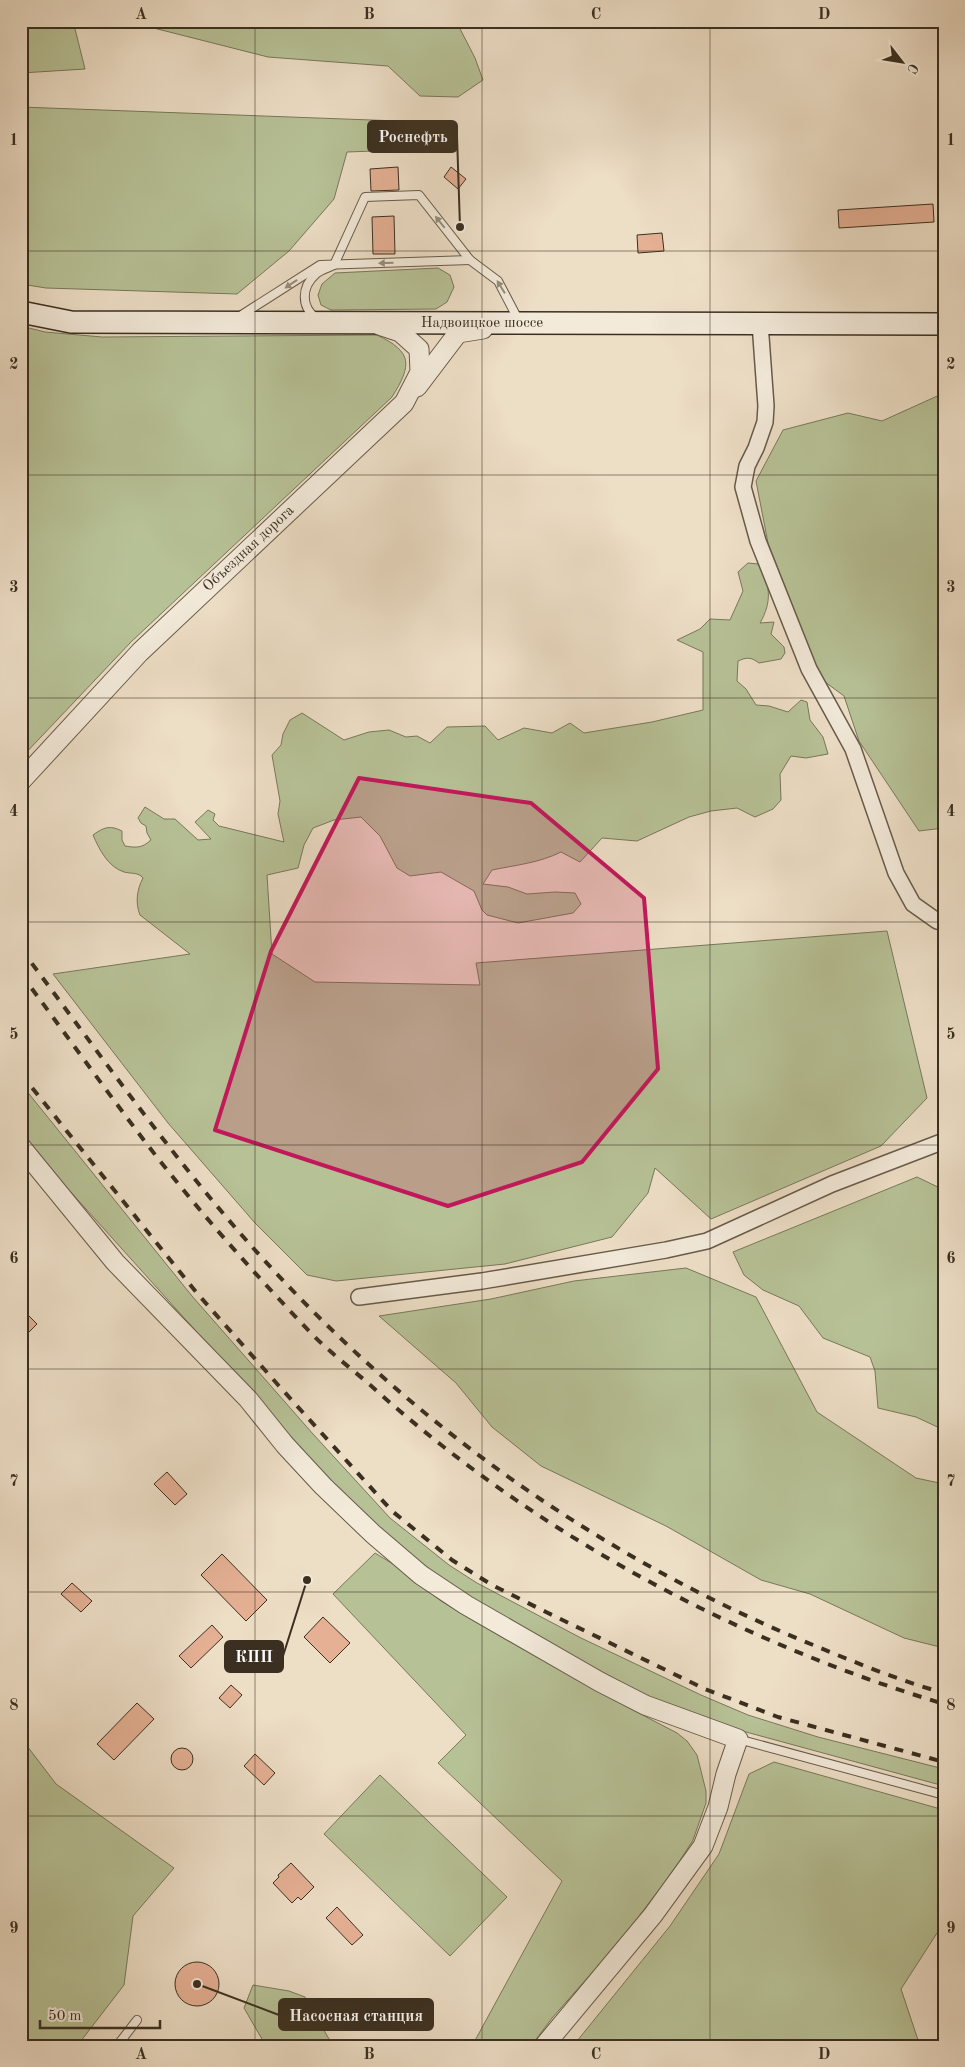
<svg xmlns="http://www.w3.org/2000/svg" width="965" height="2067" viewBox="0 0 965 2067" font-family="'Old Standard TT',serif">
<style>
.green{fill:#b7c196;stroke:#78785b}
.building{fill:#e5b094;stroke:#3a2f20}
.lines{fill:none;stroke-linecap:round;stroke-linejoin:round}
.service-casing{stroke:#675b4a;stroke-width:10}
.minor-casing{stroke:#675b4a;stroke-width:18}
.tertiary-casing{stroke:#675b4a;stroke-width:21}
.secondary-casing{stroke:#3a2f20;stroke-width:24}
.service{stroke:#f3eada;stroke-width:8}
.minor{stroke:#f3eada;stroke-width:15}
.tertiary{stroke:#f3eada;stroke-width:19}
.secondary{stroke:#f3eada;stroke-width:21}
.rail{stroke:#3a2f20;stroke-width:4;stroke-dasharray:9 9;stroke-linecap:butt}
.oneway{fill:#968c7d}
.marked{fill:#c2185b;fill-opacity:0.2;stroke:#c2185b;stroke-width:4;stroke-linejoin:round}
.grid{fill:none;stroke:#3a2f20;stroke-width:1;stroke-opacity:0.55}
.labels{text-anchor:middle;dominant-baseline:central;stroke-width:4;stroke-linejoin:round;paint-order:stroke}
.street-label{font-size:15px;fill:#3a2f20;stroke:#f3eada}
.leader{fill:none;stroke:#3a2f20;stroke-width:2}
.callout-dot{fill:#3a2f20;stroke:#f3eada;stroke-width:2}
.callout{fill:#3a2f20;stroke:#3a2f20;stroke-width:2}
.callout-label{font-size:16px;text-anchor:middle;font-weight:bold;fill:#fff}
.neatline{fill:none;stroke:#3a2f20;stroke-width:2}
.grid-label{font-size:16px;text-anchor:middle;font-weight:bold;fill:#3a2f20}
</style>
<rect width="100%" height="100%" fill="#eddec6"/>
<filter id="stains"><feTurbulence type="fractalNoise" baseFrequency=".004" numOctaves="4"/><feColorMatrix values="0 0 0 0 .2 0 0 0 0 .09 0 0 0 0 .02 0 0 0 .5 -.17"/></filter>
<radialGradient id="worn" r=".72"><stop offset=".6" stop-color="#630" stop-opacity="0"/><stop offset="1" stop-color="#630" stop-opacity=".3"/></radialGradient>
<g class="green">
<path d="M21 21H73L85 69 21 73Z"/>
<path d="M126 21H456L475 58 483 80 458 97 420 96 388 66 268 57Z"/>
<path d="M21 107 425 122 427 149 347 152 334 199 289 251 237 294 46 288 21 284Z"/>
<path d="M438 268 450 275 454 287 447 302 436 309 331 310 321 305 318 295 322 284 335 273Z"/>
<path d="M21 326 45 332 102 337 377 335C413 352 412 365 392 397L131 642 21 758Z"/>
<path d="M944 393V828L919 831 859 741 844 696 821 679 768 543 756 481 783 430 848 413 882 421Z"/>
<path d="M748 563 758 564C771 585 772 602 760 623L774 622 771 634 784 647 785 653 781 659 759 663C751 657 747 657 738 661L737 681 746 689 756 705 769 706 788 712 801 700 807 702 810 720 823 737 828 754 806 758 791 756 780 774 781 800 773 809 755 817 737 808 711 811 689 817 637 841 602 838 580 862 561 852C539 863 516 865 492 870L483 884 508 887 527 894 555 892 575 893 581 904 573 913 518 923 487 915 482 910 474 891 441 872 410 876 397 868 380 836 361 817 334 820 313 828 304 845 298 868 267 875 272 954 315 982 480 985 476 963 887 931 927 1098 881 1146 711 1219 655 1168 648 1193 612 1237 505 1264 336 1281 307 1275 255 1223 168 1123 53 974 190 954 140 915C135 903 137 889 143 878 138 872 132 874 124 872 108 867 99 849 93 835 104 827 110 825 122 831V840L125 846C137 848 142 848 151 840L147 833 146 826 141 823 138 818 145 807 164 819H175L198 840 211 839 195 822 208 810 215 814 213 820 219 826 284 842 278 814 280 801 272 755 281 745 283 734 290 720 302 713 344 740 369 732 389 730 406 737 417 736 430 743 447 727 485 726 498 740 524 728 552 733 570 723 584 733 652 722 703 710V652L677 640 700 629 710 619 730 620 743 591 738 572Z"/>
<path d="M21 1084 192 1296 313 1434 390 1518 449 1565 477 1583 581 1638 701 1695 748 1715 818 1737 944 1769V1786L735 1729 645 1695 558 1648 469 1597 413 1557 380 1529 322 1471 68 1189 21 1133Z"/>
<path d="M917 1177 944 1190V1430L916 1417 878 1408 875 1371 870 1357 823 1338 799 1306 763 1290 744 1275 733 1252Z"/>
<path d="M686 1268 756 1297 817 1412 916 1478 944 1484V1648L904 1638 810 1594 761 1580 666 1526 541 1466 492 1427 456 1383 379 1316 491 1299 574 1281Z"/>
<path d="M375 1553 393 1564 441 1601 467 1617 610 1698 677 1733 687 1741 697 1755 706 1791V1803L693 1840 672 1873 620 1941 552 2018 531 2046H472L562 1881 438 1763 466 1735 333 1594Z"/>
<path d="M21 1738 56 1784 174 1868 133 1916 124 1985 77 2046H21Z"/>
<path d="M774 1762 944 1810V1931L939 1930 901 1989 920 2046H573L670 1926 719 1854 749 1774Z"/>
<path d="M380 1775 507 1897 450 1956 324 1834Z"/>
<path d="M253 1985 289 1991 305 1997 329 2039 342 2046H266L244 2008Z"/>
</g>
<g class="building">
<path d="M398 167 399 190 371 191 370 169Z"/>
<path d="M451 167 466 179 458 189 444 177Z"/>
<path d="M933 204 934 222 839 228 838 210Z"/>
<path d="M394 216 395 254H373L372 217Z"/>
<path d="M662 233 664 251 638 253 637 235Z"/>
<path d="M21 1308 37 1324 21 1340Z"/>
<path d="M167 1472 187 1494 175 1505 154 1484Z"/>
<path d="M222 1554 267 1600 246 1621 201 1575Z"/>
<path d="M72 1583 92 1601 81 1612 61 1594Z"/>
<path d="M323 1617 350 1643 330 1663 304 1637Z"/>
<path d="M212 1625 223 1637 191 1668 179 1656Z"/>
<path d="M231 1685 242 1695 230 1708 219 1698Z"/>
<path d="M137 1703 154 1719 114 1760 97 1744Z"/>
<circle cx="182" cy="1759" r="11"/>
<path d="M255 1754 275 1773 264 1785 244 1766Z"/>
<path d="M291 1863 314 1887 301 1900 298 1897 292 1903 273 1883 279 1877 278 1875Z"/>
<path d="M337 1907 363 1935 352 1945 326 1918Z"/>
<circle cx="197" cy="1984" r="22"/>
</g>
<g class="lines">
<g class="service-casing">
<g id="service">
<path d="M240 316 320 265 470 260"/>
<path d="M316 318C301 307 301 287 316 274 320 270 328 268 334 265L365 197 419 195 470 260 498 281 519 321"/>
<path d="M738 1739 944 1795"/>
<path d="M117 2046 137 2020"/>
</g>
</g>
<g class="minor-casing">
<g id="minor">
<path d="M760 323 766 406 765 422 756 448 747 466 743 487 758 541 809 669 853 749 896 873 913 904 937 921 944 922"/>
<path d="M359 1297 482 1281 666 1250 707 1241 832 1184 944 1141"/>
</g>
</g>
<g class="tertiary-casing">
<g id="tertiary">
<path d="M417 387 458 333 483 329"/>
<path d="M21 781 140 652 404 403 420 372 419 349 400 332 379 325"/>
<path d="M21 1147 115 1262 248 1399 285 1445 323 1486 373 1534 421 1575 466 1605 600 1682 645 1705 738 1739 726 1774 718 1807 703 1846 653 1915 544 2046"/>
</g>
</g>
<g class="secondary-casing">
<path id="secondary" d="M21 312 71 322 944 324"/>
</g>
<use href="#service" class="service"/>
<use href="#minor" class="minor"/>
<use href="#tertiary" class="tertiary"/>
<use href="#secondary" class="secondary"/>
<g class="rail">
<path d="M21 949C104 1059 183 1174 277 1274 428 1436 613 1564 818 1647 859 1664 901 1681 944 1693"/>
<path d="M21 974C62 1029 102 1085 143 1139 194 1206 251 1270 309 1331 327 1350 348 1366 368 1383 532 1532 732 1640 944 1704"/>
<path d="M21 1074 196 1292 279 1386 392 1511 452 1560 492 1585 546 1612 705 1689 778 1717 944 1762"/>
</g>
</g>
<defs><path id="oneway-solid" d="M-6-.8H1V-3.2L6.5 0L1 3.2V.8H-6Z" transform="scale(1.25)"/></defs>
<g class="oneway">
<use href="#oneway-solid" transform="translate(440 222) rotate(-129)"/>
<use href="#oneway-solid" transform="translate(386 263) rotate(178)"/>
<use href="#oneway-solid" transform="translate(291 284) rotate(146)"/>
<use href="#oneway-solid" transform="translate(501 287) rotate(-122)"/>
</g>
<path class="marked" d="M359 778 531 803 644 898 658 1069 582 1162 448 1206 215 1130 271 951Z"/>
<path class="grid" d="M255 21V2046M482 21V2046M710 21V2046M21 251H944M21 475H944M21 698H944M21 922H944M21 1145H944M21 1369H944M21 1592H944M21 1816H944"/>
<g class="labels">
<g class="street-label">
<text x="482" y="323">Надвоицкое шоссе</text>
<text transform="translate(249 549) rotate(-43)">Объездная дорога</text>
</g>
</g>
<path class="leader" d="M460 227L457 136M307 1580L283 1656M197 1984L279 2015"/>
<g class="callout-dot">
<circle cx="460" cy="227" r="5"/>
<circle cx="307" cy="1580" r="5"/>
<circle cx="197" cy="1984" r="5"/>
</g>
<g class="callout">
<rect x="368" y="121" width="89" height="31" rx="5"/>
<rect x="225" y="1641" width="58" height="31" rx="5"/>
<rect x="279" y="1999" width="154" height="31" rx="5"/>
</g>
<g class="callout-label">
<text x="413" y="142">Роснефть</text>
<text x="254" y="1662">КПП</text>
<text x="356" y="2021">Насосная станция</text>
</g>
<rect width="965" height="2067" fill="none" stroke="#eddec6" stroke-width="55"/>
<g transform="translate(902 62) rotate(121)" stroke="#f3eada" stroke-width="4" paint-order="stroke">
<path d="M0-4L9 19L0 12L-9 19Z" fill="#3a2f20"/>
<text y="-8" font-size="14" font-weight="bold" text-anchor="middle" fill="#3a2f20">С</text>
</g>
<path d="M40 2020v8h120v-8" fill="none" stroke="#3a2f20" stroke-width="2.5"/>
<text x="48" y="2020" font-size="15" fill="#3a2f20" stroke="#f3eada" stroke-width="4" paint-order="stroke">50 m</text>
<rect x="28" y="28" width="910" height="2012" class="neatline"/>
<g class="grid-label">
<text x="141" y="19">A</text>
<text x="369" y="19">B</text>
<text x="596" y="19">C</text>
<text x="824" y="19">D</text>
<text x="14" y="145">1</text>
<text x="951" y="145">1</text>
<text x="14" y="369">2</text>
<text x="951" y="369">2</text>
<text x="14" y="592">3</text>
<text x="951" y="592">3</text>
<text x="14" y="816">4</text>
<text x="951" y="816">4</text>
<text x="14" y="1039">5</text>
<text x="951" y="1039">5</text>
<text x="14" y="1263">6</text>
<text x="951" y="1263">6</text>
<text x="14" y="1486">7</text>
<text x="951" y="1486">7</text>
<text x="14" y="1710">8</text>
<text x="951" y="1710">8</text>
<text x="14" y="1933">9</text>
<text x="951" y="1933">9</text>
<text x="141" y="2059">A</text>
<text x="369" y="2059">B</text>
<text x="596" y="2059">C</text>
<text x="824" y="2059">D</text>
</g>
<rect width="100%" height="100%" filter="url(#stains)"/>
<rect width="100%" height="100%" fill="url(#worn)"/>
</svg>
